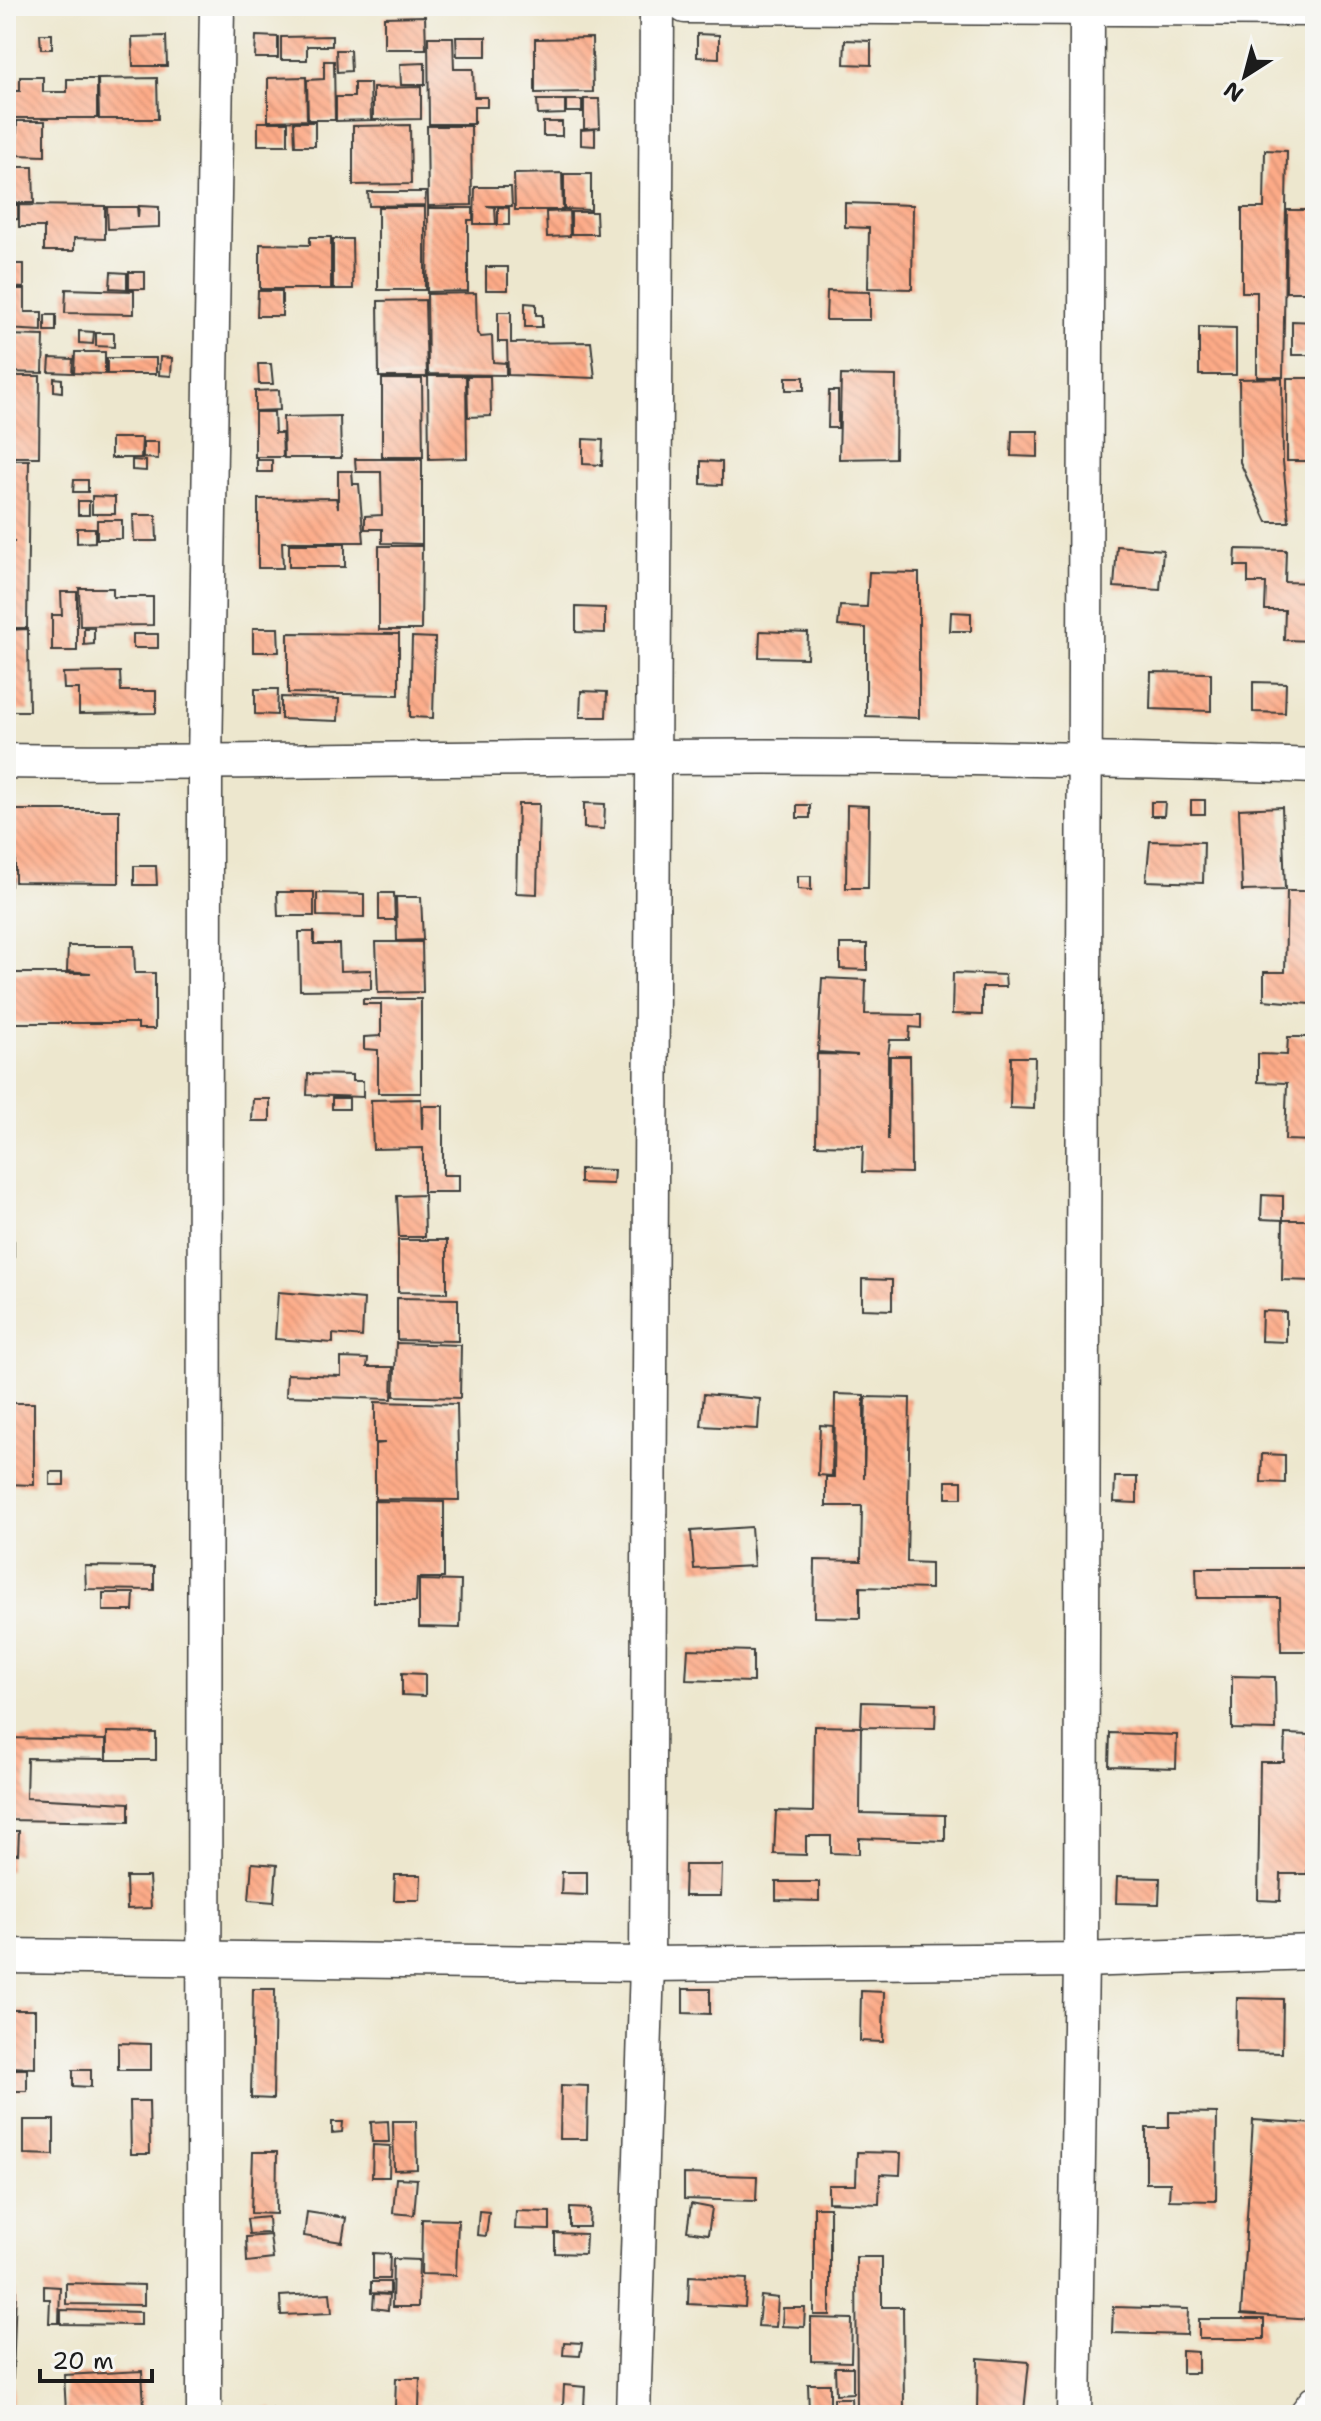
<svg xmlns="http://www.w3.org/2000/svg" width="1321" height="2421" viewBox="0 0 1321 2421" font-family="'Shantell Sans',sans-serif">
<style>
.building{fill:url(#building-back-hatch)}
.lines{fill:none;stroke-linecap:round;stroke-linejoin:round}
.minor-casing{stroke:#3b3a37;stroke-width:37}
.minor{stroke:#fff;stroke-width:34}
</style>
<defs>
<pattern id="building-back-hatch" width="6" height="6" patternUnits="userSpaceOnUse" patternTransform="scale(2)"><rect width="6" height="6" fill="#fdaa87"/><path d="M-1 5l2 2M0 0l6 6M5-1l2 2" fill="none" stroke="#d89274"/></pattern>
</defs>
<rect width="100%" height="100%" fill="#f6f6f2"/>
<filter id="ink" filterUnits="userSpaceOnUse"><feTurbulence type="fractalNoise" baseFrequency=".0125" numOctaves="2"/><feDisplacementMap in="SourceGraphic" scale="16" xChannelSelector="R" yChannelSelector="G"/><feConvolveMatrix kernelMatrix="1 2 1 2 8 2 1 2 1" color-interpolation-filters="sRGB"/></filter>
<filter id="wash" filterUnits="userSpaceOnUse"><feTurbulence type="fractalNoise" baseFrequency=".006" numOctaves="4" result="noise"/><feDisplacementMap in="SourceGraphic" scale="32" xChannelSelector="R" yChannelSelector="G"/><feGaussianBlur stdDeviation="1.8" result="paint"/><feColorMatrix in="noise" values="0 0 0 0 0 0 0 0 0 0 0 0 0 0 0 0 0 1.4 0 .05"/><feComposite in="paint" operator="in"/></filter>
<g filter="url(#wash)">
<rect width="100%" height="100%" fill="#ede7ce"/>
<g id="blocks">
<g class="building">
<path d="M425 16 426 49H384V17Z"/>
<path d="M40 34H52V49H41Z"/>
<path d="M697 34 719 35V58L697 57Z"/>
<path d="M166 36 167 66H133L132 37Z"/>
<path d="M256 36 278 37V58H255Z"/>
<path d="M332 36V46H307V60H281V37Z"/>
<path d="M428 37H453L454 69H473L474 97H487V107H474V124H429Z"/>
<path d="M456 37H486V56H457Z"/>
<path d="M592 38 593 92 535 93V39Z"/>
<path d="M845 40 871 41V65L844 64Z"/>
<path d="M336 50H350L351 71 337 72Z"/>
<path d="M324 61H334L335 120H308L307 80 324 79Z"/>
<path d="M425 63V85H401L400 64Z"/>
<path d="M20 77H43V92H67V79H97V118H6V91H20Z"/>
<path d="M306 77 307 120 268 121V78Z"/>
<path d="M157 78 158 119H99L98 79Z"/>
<path d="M354 83H370L371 120 336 121V97H354Z"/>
<path d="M421 87V119L373 120V88Z"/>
<path d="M584 99H599L600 128 584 129Z"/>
<path d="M537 100H565V114L538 115Z"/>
<rect x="566" y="100" width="16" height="12"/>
<path d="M6 121H14V167H33L34 203H6Z"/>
<path d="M17 121H45V156L16 155Z"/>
<rect x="258" y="122" width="30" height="23"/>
<path d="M294 122H315V146H295Z"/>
<rect x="543" y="122" width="19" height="14"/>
<path d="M410 125 411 184 353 185V126Z"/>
<path d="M427 126H471L472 205 428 206Z"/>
<path d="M595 129V146L581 145V130Z"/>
<path d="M1265 150 1287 151 1283 377H1257V292H1242V208H1264Z"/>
<path d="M562 173 563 210H515L514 174Z"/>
<path d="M564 174H591V210L564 209Z"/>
<path d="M475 187H511L512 206H486L495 207 496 224H474Z"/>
<path d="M368 192H426L425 205 369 206Z"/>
<path d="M845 203 913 205 912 289 868 288 869 228 845 227Z"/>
<path d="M9 205H18V219L9 220Z"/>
<path d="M19 205 105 206V239L74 238V251H44V227H19Z"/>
<path d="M139 206 159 207V227L108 229 107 207H137L138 218Z"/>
<rect x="378" y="207" width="47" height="83"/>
<path d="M498 207 509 208V225H498Z"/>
<path d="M428 208H473V220H468V291L427 292Z"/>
<path d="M1287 210H1315L1312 292H1286Z"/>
<path d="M569 211 570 236 547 237 546 212Z"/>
<path d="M571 212H596L597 234H571Z"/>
<path d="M6 232H12V264H24V288L6 287Z"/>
<path d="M310 237H331V289H260V244L310 245Z"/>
<path d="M333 239H352L353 289H333Z"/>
<rect x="486" y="267" width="22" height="23"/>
<path d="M111 272 127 273V289L110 288Z"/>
<rect x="129" y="272" width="16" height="17"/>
<path d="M6 289H25V312H42V331L6 329Z"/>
<path d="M66 289 134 291V314L65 313Z"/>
<path d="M258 291H282V316H257Z"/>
<path d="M827 291 870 292V320H826Z"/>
<path d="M476 293 477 333 481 337 492 336 493 362 506 363V375L428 374 427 294Z"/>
<path d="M425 300 427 377H379L378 301Z"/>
<path d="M525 303 536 304V315H542V327H525Z"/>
<path d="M498 312H511V343L591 342 595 378 508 375 507 342H498Z"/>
<rect x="45" y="315" width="11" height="16"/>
<path d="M1292 321 1315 322V355H1292Z"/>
<path d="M1199 327 1236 328V375H1199Z"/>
<path d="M79 331 94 332 93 344 79 343Z"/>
<path d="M96 333H114V347L96 346Z"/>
<path d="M6 335 44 336 43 373 6 372Z"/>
<path d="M75 352H105V374L74 373Z"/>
<path d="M160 357 172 358 171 376 159 375Z"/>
<path d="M50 358 73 359 72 373 49 372Z"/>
<rect x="107" y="358" width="49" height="16"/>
<path d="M258 364H271L273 384H259Z"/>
<path d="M841 375 896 376 895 458 839 459Z"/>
<path d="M6 376H40L39 457H6Z"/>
<path d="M428 376H466L467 458 429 459Z"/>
<path d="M467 376H490L491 416 468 417Z"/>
<rect x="786" y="377" width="18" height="13"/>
<path d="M54 378 62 379V392L54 391Z"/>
<path d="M1282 378 1283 461 1289 522H1267L1240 462 1239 379Z"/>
<rect x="1287" y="378" width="28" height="83"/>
<path d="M382 379H422L423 457H382Z"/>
<path d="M279 390 280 410 255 411V391Z"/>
<path d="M829 391H838V428H828Z"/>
<path d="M255 412H274L275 433H282L283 457H255Z"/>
<path d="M340 416 341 458H284L283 417Z"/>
<path d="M1012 431H1038V457L1011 456Z"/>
<path d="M111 438H142L141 458H111Z"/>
<path d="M583 439 603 440 602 465 583 464Z"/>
<path d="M143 442H158V459L143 458Z"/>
<path d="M355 459H422V544L382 543V529H365V516L382 515 381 472H356Z"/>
<path d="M6 460H29L27 628H6V542H15L6 541Z"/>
<path d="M132 460 146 461V471L132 470Z"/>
<rect x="257" y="460" width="15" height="12"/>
<path d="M701 461 722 462V485L701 484Z"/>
<path d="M338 471H352L353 484H359L364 542H282L283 568H258V499L336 498 338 508Z"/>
<path d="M74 480H88V492H73Z"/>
<path d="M92 496 115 497V514H92Z"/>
<rect x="78" y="501" width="11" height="14"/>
<path d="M133 515H156L157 541H134Z"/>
<rect x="97" y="520" width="25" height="19"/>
<path d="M77 528H95V542L77 543Z"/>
<rect x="289" y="544" width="56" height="23"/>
<path d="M379 546H422L421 630H379Z"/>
<path d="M1117 546 1163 550 1160 590 1114 587Z"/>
<path d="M1236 549 1286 550 1285 582 1315 583V641L1284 640 1285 610H1265L1266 583H1248V566H1235Z"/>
<path d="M869 572 919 573V718L866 716V628L838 626 840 606 867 607Z"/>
<path d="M79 588H113V597H153V625L80 626Z"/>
<path d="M61 592H77V651H52V615H62Z"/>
<path d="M576 607 605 608V633L576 632Z"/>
<path d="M951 612 971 613V631H950Z"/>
<path d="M84 628H94V644L84 645Z"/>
<path d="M253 628H278L279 652H253Z"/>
<path d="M28 629 29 711H6V630Z"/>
<path d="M760 631 808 633 807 658 759 657Z"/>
<path d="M288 633 399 634V695L288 693Z"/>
<rect x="133" y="634" width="25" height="14"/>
<path d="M412 637 435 638 433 718 410 717Z"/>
<path d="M120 672 121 691H156V713L79 714V689H64L63 673Z"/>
<path d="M1151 672 1211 673V711L1150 709Z"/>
<path d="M1253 682 1286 683 1285 713 1253 712Z"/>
<path d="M255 689H278L277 715 255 714Z"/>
<path d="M581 691 607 692 606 717H580Z"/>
<path d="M281 697 339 699 338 721 281 719Z"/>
<rect x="1191" y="800" width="14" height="14"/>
<path d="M1151 802H1165L1164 816H1151Z"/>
<path d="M584 803 605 804 604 829 584 828Z"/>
<path d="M518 804H539L537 894 516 893Z"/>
<rect x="797" y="805" width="13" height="13"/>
<path d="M847 805 869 806 868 888H846Z"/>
<path d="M1282 807 1285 890 1242 891 1239 809Z"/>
<path d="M15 810H119V883L15 882Z"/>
<path d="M1150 841 1204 842 1203 883 1146 881Z"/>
<rect x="6" y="863" width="5" height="23"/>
<path d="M134 866H156L157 885H134Z"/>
<path d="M798 876H811V890L798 889Z"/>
<path d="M6 888H9L11 970H6Z"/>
<path d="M1287 891H1314L1310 1004 1264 1000V972H1285Z"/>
<path d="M277 892H314V916H278Z"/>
<path d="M317 893 364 894V917L317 916Z"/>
<path d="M379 893H394L395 920H379Z"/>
<path d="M396 897H421L423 940 397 941Z"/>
<path d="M299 932H314V944H339L340 971 371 970V989L300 990Z"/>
<path d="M376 942H422L423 992 378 993Z"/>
<path d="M840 944H867V970L840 969Z"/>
<path d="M68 946H134L135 973H155V1029H138V1023H6V973H91L67 971Z"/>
<path d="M953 973 1005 975 1006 987H982V1015L952 1014Z"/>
<path d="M822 978 866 980 865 1014 921 1015V1028L910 1027 909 1040H890L888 1055V1140L890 1056H910L911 1173 862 1172 863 1146 816 1145 817 1054 858 1055 818 1052Z"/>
<path d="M363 999H421V1093H378V1050L364 1049V1037L381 1036V1004H363Z"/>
<path d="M1288 1037H1310V1055H1315V1141L1285 1140 1287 1083 1258 1082V1054L1287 1055Z"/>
<path d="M1011 1057H1035L1034 1109 1010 1108Z"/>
<path d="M308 1074 352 1075V1081H363V1097L307 1095Z"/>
<rect x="332" y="1098" width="17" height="11"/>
<path d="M253 1099H270V1121H252Z"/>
<path d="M421 1099 422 1130 423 1106H443V1175H459V1192H423V1148L373 1149 371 1100Z"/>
<path d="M580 1169 614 1170 613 1184 580 1183Z"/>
<path d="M424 1195 425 1237H399L397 1196Z"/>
<path d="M1262 1195 1283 1196V1220H1315V1281L1282 1280 1283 1220 1261 1219Z"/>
<path d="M398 1240H447V1293L398 1292Z"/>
<path d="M6 1241H14V1282L6 1281Z"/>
<path d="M862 1279 892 1280V1310L862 1309Z"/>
<path d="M278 1292 364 1299 362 1337 333 1334V1343L275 1339Z"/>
<path d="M397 1298 458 1299V1341L397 1340Z"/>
<path d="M1262 1311 1286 1312V1342L1261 1341Z"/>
<path d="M396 1343 461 1345 460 1398 394 1396Z"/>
<path d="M341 1358 368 1359 367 1367H393L392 1399 286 1396 287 1374 341 1376Z"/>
<path d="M704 1394 760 1399 758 1429 701 1426Z"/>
<path d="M835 1394 864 1395V1478L866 1397 910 1398 907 1562 931 1563V1589L860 1587V1618L814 1617 815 1560 861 1561 862 1506H826V1477H834Z"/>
<path d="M375 1402 457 1404 459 1500 375 1499V1444L385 1443H375Z"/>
<path d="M6 1403H34V1485L6 1484Z"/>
<path d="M820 1425 833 1426 832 1476 818 1475Z"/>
<path d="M1262 1454 1285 1455V1483L1261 1482Z"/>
<rect x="50" y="1472" width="14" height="13"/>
<path d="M1115 1477H1137V1503L1114 1502Z"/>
<rect x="946" y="1481" width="16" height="17"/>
<path d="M374 1501 444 1502V1578H417L416 1602H374Z"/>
<path d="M751 1527 754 1566 694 1569 691 1531Z"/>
<path d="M85 1566 154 1567V1590L86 1589Z"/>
<path d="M1196 1568H1315V1651H1281L1280 1598H1197Z"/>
<path d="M419 1580 461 1581 460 1628 419 1627Z"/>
<path d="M103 1593H134L133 1611H103Z"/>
<path d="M688 1649 753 1651V1682L686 1680Z"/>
<path d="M402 1673 425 1674V1696L402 1695Z"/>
<path d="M1232 1676 1275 1677 1276 1730 1232 1729Z"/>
<path d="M862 1702 936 1704 935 1728 861 1727Z"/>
<path d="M814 1726 861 1727 860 1813 945 1815V1841L859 1838V1854L831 1853V1836H806V1855L774 1854 776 1811 813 1812Z"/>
<path d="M107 1732 156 1733V1760H107Z"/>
<path d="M1110 1733 1177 1735 1176 1768 1109 1766Z"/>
<path d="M1285 1734 1310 1735 1307 1874H1281L1280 1901 1258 1900 1260 1762H1284Z"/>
<path d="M6 1738 106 1740V1759L27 1758 26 1798 129 1803V1822L6 1820Z"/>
<path d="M6 1831H19L18 1854 10 1853V1871H6Z"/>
<path d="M252 1863 277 1865 274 1902 249 1900Z"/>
<path d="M685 1865H722L721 1896H684Z"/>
<path d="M562 1872H587V1895L561 1894Z"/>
<path d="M395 1875H421L420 1900H394Z"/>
<path d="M126 1877H149L151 1908 127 1909Z"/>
<path d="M1117 1877 1160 1878 1159 1904 1116 1903Z"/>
<path d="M776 1882H819V1901L776 1900Z"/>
<path d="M253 1989H275L273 2099 251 2098Z"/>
<path d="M683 1989H710V2014L683 2013Z"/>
<path d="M861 1991 884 1992 883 2042 860 2041Z"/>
<path d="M1237 1998 1283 1999 1282 2053 1236 2052Z"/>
<path d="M6 2010H35V2068L6 2067Z"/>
<path d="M118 2043 151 2044V2070H118Z"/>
<rect x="6" y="2069" width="21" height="22"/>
<path d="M73 2070H91V2087L73 2086Z"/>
<path d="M561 2085 588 2086 587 2139H560Z"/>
<path d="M130 2101H149L150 2154H131Z"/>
<path d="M1169 2112 1217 2113 1216 2201 1169 2200 1170 2183H1146V2128H1169Z"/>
<path d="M24 2120H54V2155L24 2154Z"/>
<path d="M1253 2120 1315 2124 1312 2319 1241 2314Z"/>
<path d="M388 2121 389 2142H372L371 2122Z"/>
<path d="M393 2121H416L417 2169 394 2170Z"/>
<path d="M332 2122H343L342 2132 332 2133Z"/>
<path d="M373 2145 390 2146 389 2177H372Z"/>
<path d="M253 2152H277L276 2214 251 2213Z"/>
<path d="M857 2152 901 2153 900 2175 880 2174 879 2204 828 2202V2185H856Z"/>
<path d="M684 2174 757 2176 756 2201 684 2199Z"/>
<path d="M396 2178 417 2179 414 2215 393 2213Z"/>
<path d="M691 2204 712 2208 708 2234 687 2231Z"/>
<rect x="814" y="2207" width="16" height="108"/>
<path d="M570 2208 590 2209 589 2227H570Z"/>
<path d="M479 2211 489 2212 486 2236 477 2235Z"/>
<path d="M516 2211 550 2212V2230L515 2229Z"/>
<path d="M307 2212 346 2218 342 2242 304 2236Z"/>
<path d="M268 2217 269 2233 249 2234 247 2219Z"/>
<path d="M422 2219 458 2220 456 2275 421 2274Z"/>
<path d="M555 2233 586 2234 585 2254 555 2253Z"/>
<path d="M270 2235 273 2259 247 2262 246 2237Z"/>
<path d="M373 2253 390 2254 389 2279H373Z"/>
<path d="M856 2257H882V2307H903L904 2412H857Z"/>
<path d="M393 2259 419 2260 418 2307H392Z"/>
<path d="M689 2276 747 2279 745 2307 688 2304Z"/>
<path d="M371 2282H390V2294L371 2293Z"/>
<path d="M66 2283 144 2285V2305L66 2304Z"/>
<path d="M44 2286 60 2287 59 2323H49L50 2299H44Z"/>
<path d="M6 2289H16L12 2408H6Z"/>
<path d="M330 2293 332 2313 281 2315 280 2296Z"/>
<path d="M374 2294 389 2295 388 2310 373 2308Z"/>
<path d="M761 2296 778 2298 776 2327 758 2326Z"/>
<path d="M1113 2307 1188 2309 1187 2335 1112 2333Z"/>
<path d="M783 2308H805L804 2327 782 2326Z"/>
<path d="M61 2310 141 2312V2325L61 2324Z"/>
<path d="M811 2318 852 2319 851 2362 811 2361Z"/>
<rect x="1199" y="2319" width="65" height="20"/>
<path d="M564 2342 582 2343 580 2356 563 2355Z"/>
<path d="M1182 2351 1198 2352V2373H1182Z"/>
<path d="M978 2358 1029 2362 1024 2411 977 2412Z"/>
<path d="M835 2367H853V2393L836 2394Z"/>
<path d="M142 2371 144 2407 66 2412 64 2375Z"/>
<path d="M396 2378H420L419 2408H395Z"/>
<path d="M808 2384H830V2411L809 2412Z"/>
<path d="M564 2385 585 2387 584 2407 563 2406Z"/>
<path d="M834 2398H851L852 2415H834Z"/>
<path d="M272 2408V2415H244V2412Z"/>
<path d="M367 2409 389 2411 388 2415H367Z"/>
<path d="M391 2410 460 2412V2415H391Z"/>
<rect x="1110" y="2412" width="80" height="3"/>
</g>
</g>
</g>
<g filter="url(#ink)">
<use href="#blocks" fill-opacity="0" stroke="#3b3a37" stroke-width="2"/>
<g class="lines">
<g class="minor-casing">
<g id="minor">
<path d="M685 6 1315 9"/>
<path d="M6 761C221 764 436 758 651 757 872 755 1094 759 1315 766"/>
<path d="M6 1956 647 1964 1081 1960 1315 1952"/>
<path d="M204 2415 205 763 217 6"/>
<path d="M633 2415 647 1964 657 6"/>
<path d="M1074 2415 1081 1960 1087 9"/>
<path d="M1306 2415 1315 2403"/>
</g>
</g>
<use href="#minor" class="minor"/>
</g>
</g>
<rect width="1321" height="2421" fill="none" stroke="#f6f6f2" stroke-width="32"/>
<g transform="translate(1245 76) rotate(216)" stroke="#f6f6f2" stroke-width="6" paint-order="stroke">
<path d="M0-6L14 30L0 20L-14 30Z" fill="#1c1c1c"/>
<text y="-12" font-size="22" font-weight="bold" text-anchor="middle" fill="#1c1c1c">N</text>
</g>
<path d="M40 2369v12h112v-12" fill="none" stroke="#1c1c1c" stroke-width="4"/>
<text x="52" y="2369" font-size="24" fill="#1c1c1c" stroke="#f6f6f2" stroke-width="6" paint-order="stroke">20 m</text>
</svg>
